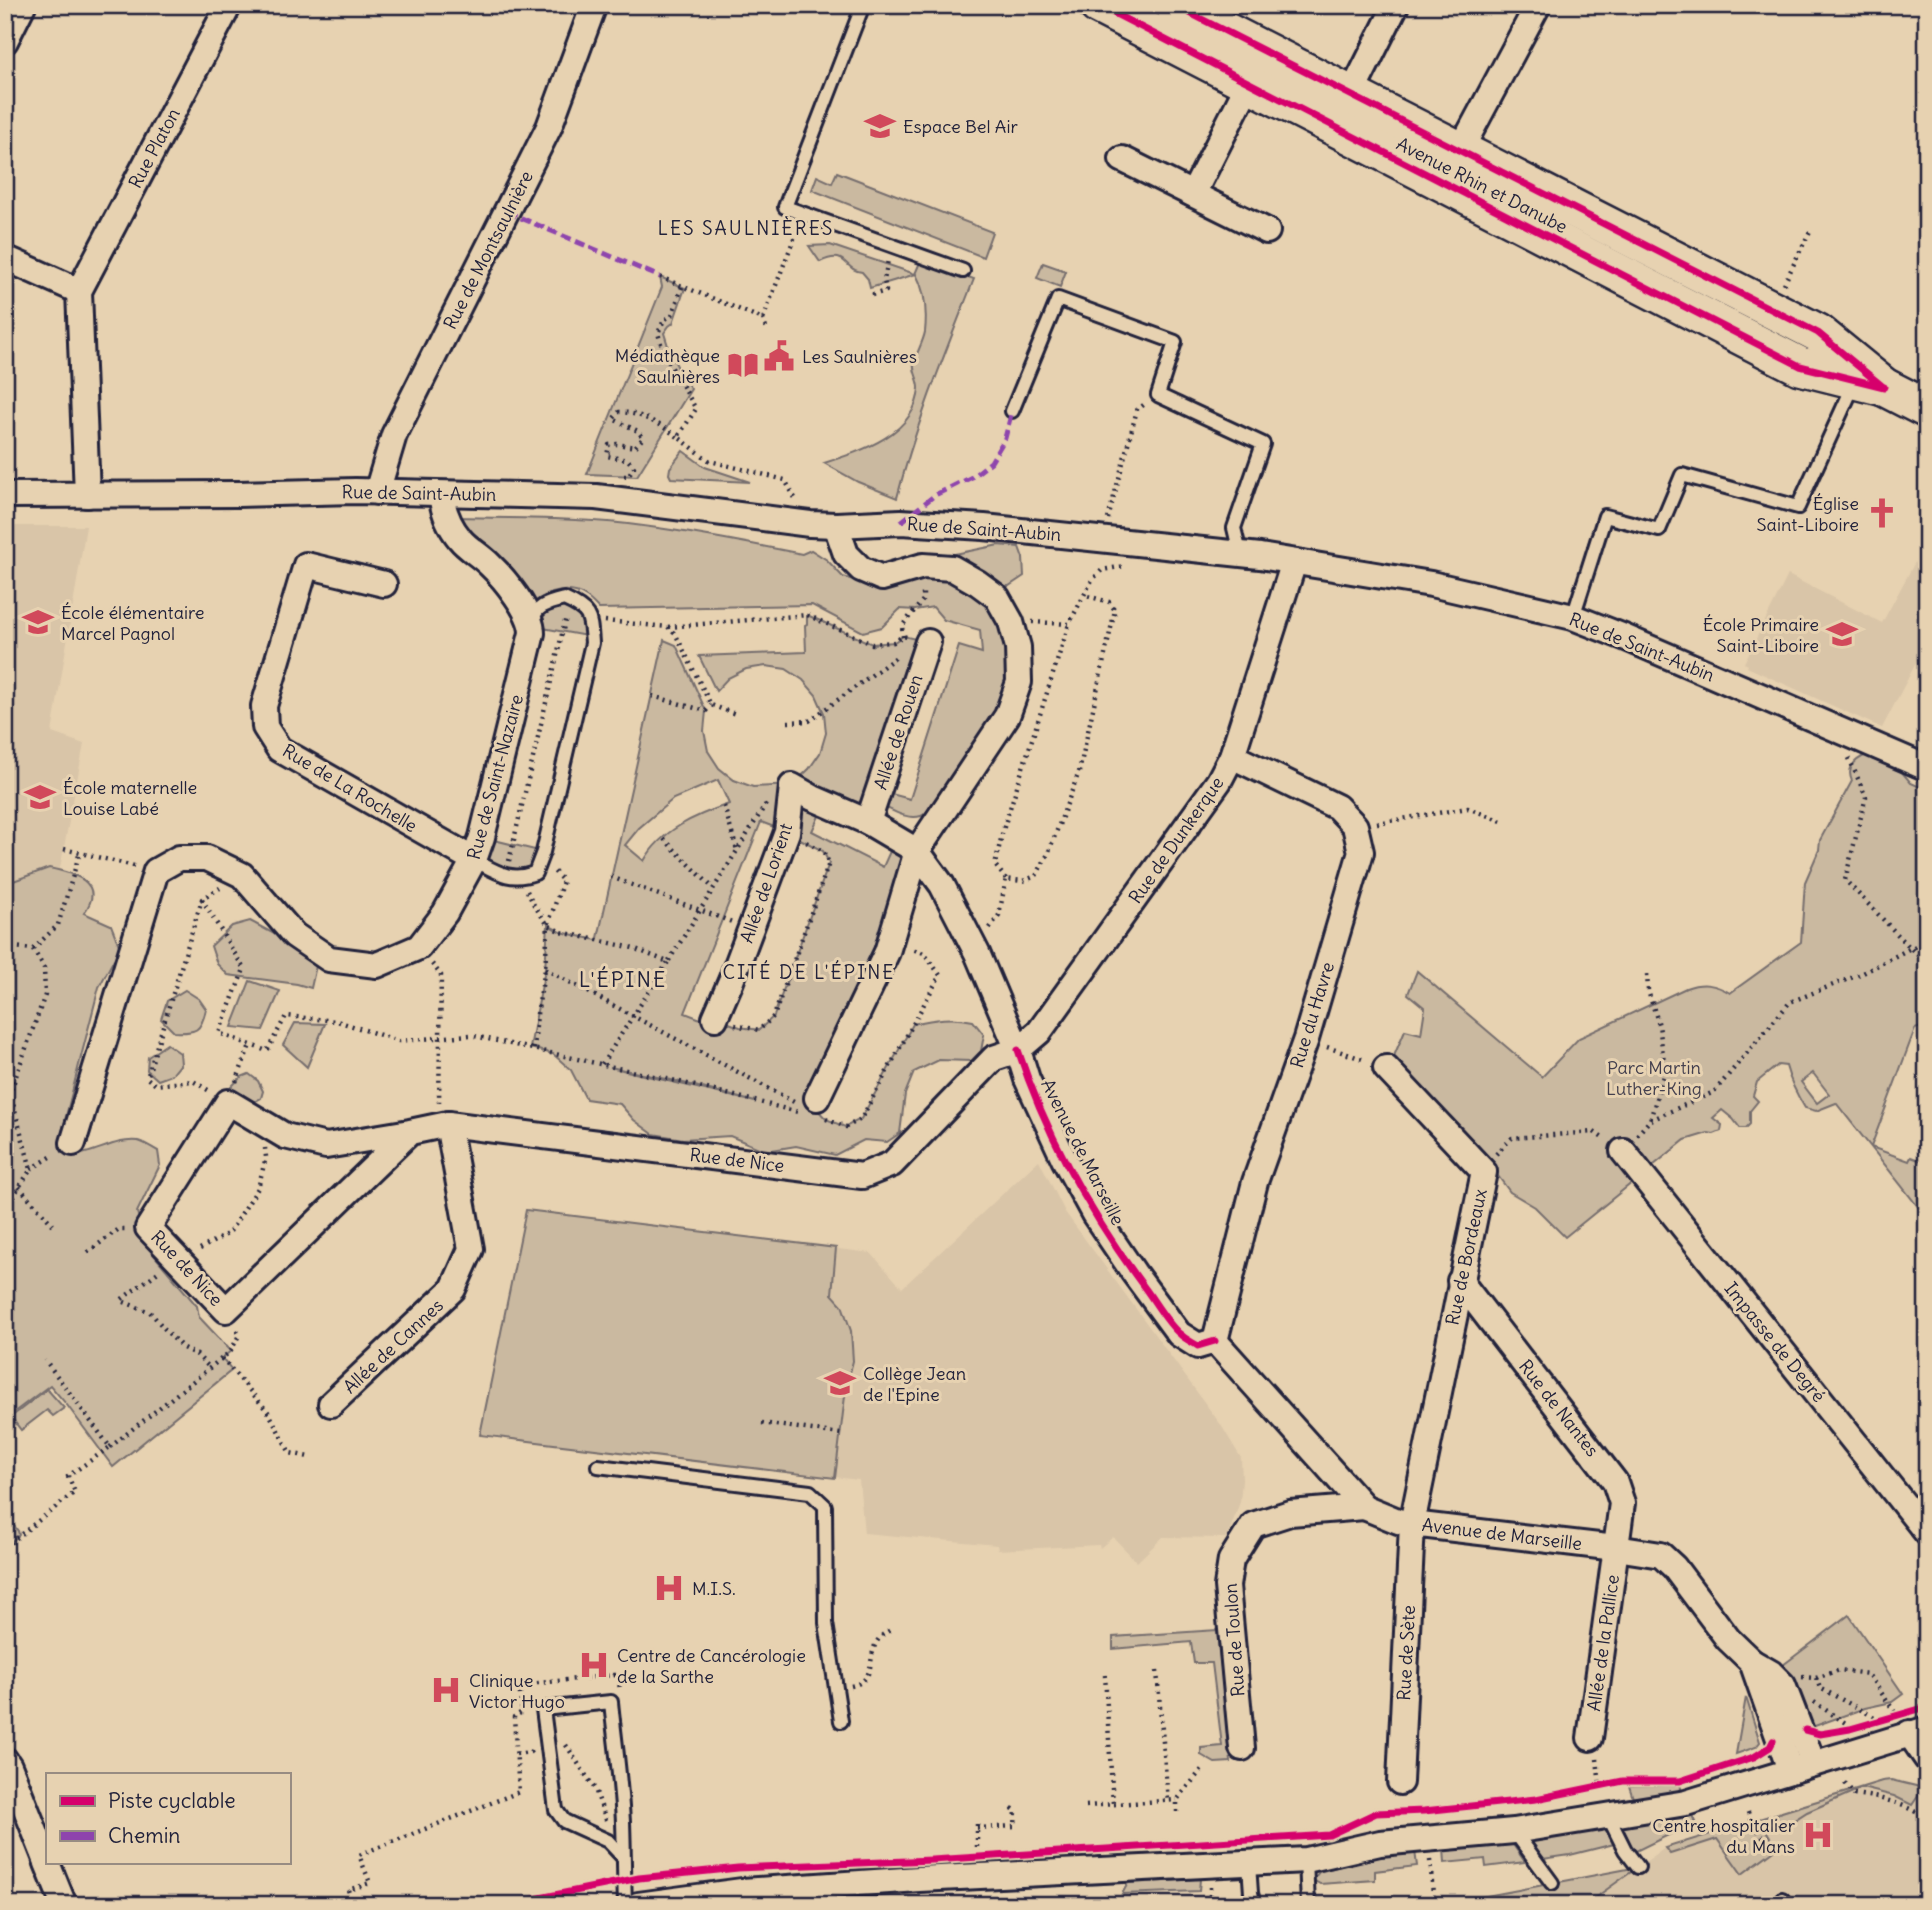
<svg xmlns="http://www.w3.org/2000/svg" width="1932" height="1910" viewBox="0 0 1932 1910" font-family="Delius,sans-serif">
<style>
.built{fill:#d9c5a8}
.green{fill:#cab9a0;stroke:#766e6e;stroke-width:2;fill-rule:evenodd}
.lines{fill:none;stroke-linecap:round;stroke-linejoin:round}
.service-casing{stroke:#22223b;stroke-width:18}
.minor-casing{stroke:#22223b;stroke-width:30}
.primary-casing{stroke:#22223b;stroke-width:42}
.path{stroke:#22223b;stroke-width:4.5;stroke-dasharray:2 5;stroke-linecap:butt}
.service{stroke:#e7d2b1;stroke-width:12}
.minor{stroke:#e7d2b1;stroke-width:24}
.primary{stroke:#e7d2b1;stroke-width:37}
.quiet{stroke:#8e44ad;stroke-width:5;stroke-dasharray:10 5;stroke-linecap:butt}
.cycleway-casing{stroke:#e7d2b1;stroke-width:11}
.cycleway{stroke:#d6006c;stroke-width:7}
.labels{text-anchor:middle;dominant-baseline:central;stroke-width:6;stroke-linejoin:round;paint-order:stroke}
.poi-label{font-size:18px;fill:#22223b;stroke:#e7d2b1;text-anchor:start}
.street-label{font-size:18px;fill:#22223b;stroke:#e7d2b1}
.park-label{font-size:18px;fill:#44404f;stroke:#e7d2b1}
.neighbourhood-label{font-size:19px;letter-spacing:2px;fill:#22223b;stroke:#e7d2b1}
.quarter-label{font-size:21px;letter-spacing:2px;fill:#22223b;stroke:#e7d2b1}
</style>
<rect width="100%" height="100%" fill="#e7d2b1"/>
<filter id="ink" filterUnits="userSpaceOnUse"><feTurbulence type="fractalNoise" baseFrequency=".0143" numOctaves="2"/><feDisplacementMap in="SourceGraphic" scale="14" xChannelSelector="R" yChannelSelector="G"/><feConvolveMatrix kernelMatrix="1 2 1 2 8 2 1 2 1" color-interpolation-filters="sRGB"/></filter>
<g filter="url(#ink)">
<g class="built">
<path d="M5 526H86L52 733 84 744 50 920 5 911Z"/>
<path d="M1927 540V642L1882 728 1771 678 1747 667 1748 665 1744 663 1788 575 1882 623Z"/>
<path d="M1039 1160 1065 1212 1221 1425 1241 1458 1242 1480 1240 1502 1227 1538 1163 1537 1137 1562 1113 1537 1100 1548 1099 1545 998 1550 997 1545 864 1533 859 1480 480 1435 526 1210 871 1253 902 1288Z"/>
<path d="M1891 1780 1916 1786 1927 1792V1905H1400L1476 1898 1638 1867 1665 1848 1882 1781Z"/>
</g>
<g class="green">
<path d="M837 172 992 232 983 257 812 190 817 176 832 183Z"/>
<path d="M830 245 915 274 921 260 974 279C946 351 916 423 897 498L858 482 824 463C862 451 916 434 919 388 919 379 912 371 914 362 917 352 923 342 925 332 927 313 925 291 916 274L870 288 868 279 862 272C843 270 848 249 820 262L809 246Z"/>
<path d="M1043 263 1066 271 1060 287 1037 278Z"/>
<path d="M660 277 685 288 673 323 669 326 664 333C669 353 679 372 691 389L637 476 587 474 662 287Z"/>
<path d="M683 451 705 467 750 482 671 478 669 474 670 468Z"/>
<path d="M457 517C514 518 572 518 628 524 686 531 744 542 802 554L811 550 827 560 843 577 861 582 939 561 950 555 999 545 1019 547 1023 558 1024 576 1009 586H993L1011 622 1010 689 1002 690C1000 696 998 704 995 710 987 727 935 812 921 816 909 820 895 812 885 807L884 792 910 799 959 646 982 653 980 630 944 620 933 607 915 610 900 609 882 627 863 632 812 605 599 609C595 605 591 600 586 597 570 586 548 591 533 603 513 573 497 543 462 529Z"/>
<path d="M551 602 580 606 592 637 532 626Z"/>
<path d="M807 615 872 644 894 642 903 636 928 642 868 822 825 803 812 831 883 867 896 838 917 851 816 1108 826 1119 845 1127 861 1119 913 1024C934 1019 953 1016 973 1021L984 1035 981 1051 971 1061 939 1060 914 1072 905 1094 900 1133 887 1142 864 1140 835 1155 796 1146 766 1151 730 1136 683 1139 653 1134 634 1120 620 1104 586 1099 571 1070 553 1054 530 1048 545 969 548 925 561 932 596 940 598 938 664 640 676 645 706 711 704 731 708 751 719 768 734 780 753 787 792 785 809 769 820 753 826 733 824 713 816 695 803 680 786 669 766 666 746 669 728 678 716 691 699 656 806 652 805 625 807 624ZM718 780 729 804C696 815 661 830 644 861L625 845 639 828 673 799ZM761 822 787 832 823 851 829 863 774 1016 759 1030 740 1027 715 1018 711 1023 685 1013ZM610 1067 676 1081 755 1102Z"/>
<path d="M1866 755 1886 759 1901 771 1911 783 1927 790V1025L1915 1029 1871 1147 1909 1161 1911 1157 1927 1163V1218L1836 1103 1816 1111 1805 1108C1797 1095 1790 1081 1786 1066L1778 1065 1757 1082 1753 1096 1758 1101 1750 1111V1124L1746 1128H1740L1733 1119 1722 1110 1713 1118 1722 1125 1721 1131 1714 1134 1708 1133 1685 1140 1565 1237 1535 1207 1510 1192 1498 1176 1488 1159 1391 1063 1405 1030 1421 1034 1425 1008 1408 994 1417 971 1542 1077 1579 1038 1686 988C1703 982 1715 984 1730 993L1801 942 1805 882 1819 850 1820 840 1852 781C1846 768 1855 760 1866 755ZM1813 1073 1829 1094 1817 1103 1801 1082Z"/>
<path d="M482 837 543 852 535 873 489 868Z"/>
<path d="M49 868C73 873 107 882 84 913L111 925 120 948 99 987 82 1053 61 1136 67 1155C92 1157 113 1138 138 1141 144 1142 152 1148 158 1151L160 1165 137 1212 144 1236 153 1254 197 1306 199 1317 231 1351 222 1358 232 1370 113 1467 67 1405 50 1385 5 1419V884Z"/>
<path d="M250 921 282 938 316 966 311 988 297 984 228 975 217 964 211 946 232 926Z"/>
<path d="M250 981 280 991 263 1030 232 1027Z"/>
<path d="M185 990 199 999 206 1009C201 1032 196 1033 174 1032L161 1019 167 1001Z"/>
<path d="M295 1023 325 1024 307 1067 283 1045Z"/>
<path d="M167 1044 180 1053 181 1064 172 1075 158 1080 147 1070 148 1057Z"/>
<path d="M249 1074 258 1081 263 1091 261 1098 243 1108 234 1099 231 1087 241 1077Z"/>
<path d="M526 1210 836 1248 832 1294 842 1305 851 1331 853 1361 846 1388 835 1478 480 1435Z"/>
<path d="M47 1389 64 1408 53 1416 47 1410 21 1430 11 1417Z"/>
<path d="M5 1514 18 1531 19 1535 5 1547Z"/>
<path d="M1849 1615 1903 1694 1892 1702 1865 1708 1812 1727 1783 1665Z"/>
<path d="M1217 1630 1231 1762 1215 1763 1201 1755V1748L1222 1746 1212 1663H1194L1191 1642 1113 1649V1637Z"/>
<path d="M1746 1697 1760 1742 1756 1747 1736 1754Z"/>
<path d="M1891 1780 1916 1786 1923 1789 1912 1805 1894 1796 1862 1788 1807 1812 1782 1828 1776 1825 1771 1826 1767 1832 1777 1848 1742 1874 1717 1839 1670 1854 1665 1848 1882 1781Z"/>
<path d="M1680 1785 1683 1794 1633 1798 1629 1786Z"/>
<path d="M1691 1813 1695 1822 1634 1852 1621 1824Z"/>
<path d="M1606 1827 1614 1844 1570 1855 1543 1859 1527 1837Z"/>
<path d="M1509 1839 1525 1862 1486 1867 1485 1859 1445 1863 1444 1848 1415 1851 1417 1866 1375 1871V1880L1320 1884 1313 1880 1319 1872 1375 1856Z"/>
<path d="M1638 1867 1585 1905H1459L1456 1900 1476 1898Z"/>
<path d="M1200 1879 1199 1891 1122 1894 1128 1883Z"/>
</g>
<g class="lines">
<g class="service-casing">
<g id="service">
<path d="M863 5 785 207 963 271"/>
<path d="M1012 411 1058 299 1175 342 1158 395 1263 444 1234 528 1240 553"/>
<path d="M1573 617 1605 516 1659 530 1682 475 1798 507 1855 382"/>
<path d="M474 860C497 872 509 882 535 873L543 852 592 643C590 616 591 611 564 599 548 603 534 606 532 624"/>
<path d="M598 1466 810 1492 825 1506 826 1623 841 1721"/>
<path d="M1608 1816 1625 1850 1638 1867"/>
<path d="M1514 1831 1552 1883"/>
<path d="M623 1857 608 1841 564 1821 556 1810 543 1709 611 1702C615 1742 621 1782 623 1822 624 1850 624 1877 625 1905"/>
<path d="M1306 1860 1308 1905"/>
<path d="M1249 1864 1251 1893 1254 1905"/>
<path d="M1782 1899 1787 1905"/>
</g>
</g>
<g class="minor-casing">
<g id="minor">
<path d="M5 41 23 5"/>
<path d="M1351 95 1396 5"/>
<path d="M1460 151 1538 5"/>
<path d="M1122 159 1267 231"/>
<path d="M1193 194 1249 83"/>
<path d="M5 258 79 291"/>
<path d="M377 492 394 435 549 127 594 5"/>
<path d="M5 495 238 494 355 491 596 497 810 524 836 525 901 522 984 527 1260 556 1431 584 1573 617 1624 637 1927 768"/>
<path d="M87 495 79 291 229 5"/>
<path d="M384 584 306 565 264 706 265 727 279 749 474 860"/>
<path d="M868 822 928 642"/>
<path d="M715 1018 731 981 787 832 792 786 813 798 868 822 917 851 942 885 977 953 1018 1050 1027 1079 1064 1159 1094 1214 1134 1273 1179 1334 1198 1346 1215 1341"/>
<path d="M1386 1068 1484 1172 1412 1524 1400 1782"/>
<path d="M817 1098 887 952 917 851 1007 716 1019 682 1018 647 1011 622 997 597 978 583 952 568 923 566 882 578 861 569 846 554 836 525"/>
<path d="M410 1132 326 1146 285 1136 228 1102 148 1228 226 1310 410 1132 448 1124 862 1176 892 1164 994 1058 1018 1050 1039 1032 1219 781 1232 756 1294 562"/>
<path d="M73 1143 156 871 179 858H207L242 875 294 935 329 959 377 965 419 947 445 913 474 860 482 837 532 633C532 612 504 578 489 564 480 555 467 548 460 539 449 526 443 510 441 494"/>
<path d="M1623 1151 1927 1533"/>
<path d="M1460 1281 1615 1482 1622 1503 1590 1738"/>
<path d="M1215 1341 1364 1507 1398 1521 1412 1524 1616 1548 1661 1555 1674 1567 1728 1639 1752 1662 1771 1673 1783 1685 1813 1763"/>
<path d="M1215 1341 1255 1182 1306 1039 1361 852 1355 826 1337 807 1232 756"/>
<path d="M331 1404 453 1289 471 1249 448 1124"/>
<path d="M1752 1662 1790 1770"/>
<path d="M1909 1733 1927 1759"/>
<path d="M1242 1748 1227 1586 1231 1560 1253 1525 1290 1513 1364 1507"/>
<path d="M5 1760 9 1766 47 1862"/>
<path d="M47 1863 64 1905"/>
<path d="M638 1905 742 1891 919 1879 1306 1860 1380 1843 1514 1831 1686 1803 1927 1729"/>
</g>
</g>
<g class="primary-casing">
<g id="primary">
<path d="M1098 5 1800 366 1884 387"/>
<path d="M1174 5 1818 333 1884 387 1927 409"/>
</g>
</g>
<g class="path">
<path d="M660 277 763 319 798 228"/>
<path d="M1784 284 1810 231"/>
<path d="M682 287 672 315 664 320 658 333 664 354 696 409 678 437 710 461 785 480 795 498"/>
<path d="M872 295 886 291 884 280 888 260"/>
<path d="M763 319 767 331"/>
<path d="M624 476H628L634 467 628 460 607 456 609 445 617 444 635 447 643 438 638 431 613 419 619 412C642 413 659 424 678 437"/>
<path d="M1108 519 1137 410 1146 403"/>
<path d="M605 621 668 627 676 635 711 705 738 715"/>
<path d="M1032 622 1069 624 1092 580 1102 570 1125 566"/>
<path d="M668 627 807 615 872 644 894 642 903 636 907 637"/>
<path d="M903 637 902 626 923 600V590"/>
<path d="M652 696 706 711 711 705"/>
<path d="M788 722 809 721 899 655"/>
<path d="M1849 758 1866 797 1845 880 1927 965"/>
<path d="M724 806 737 850"/>
<path d="M1377 823 1468 808 1504 822"/>
<path d="M664 839 713 888"/>
<path d="M64 849 134 866"/>
<path d="M509 861 566 617"/>
<path d="M611 877 732 922"/>
<path d="M1006 879 995 865 1003 830 1069 624"/>
<path d="M527 891 534 905 548 925 561 932 633 948 668 962 766 804"/>
<path d="M202 899 244 969 219 1033 267 1051 286 1016 337 1021 399 1041 470 1035 676 1081 798 1112"/>
<path d="M990 928 999 915 1006 879 1023 881 1036 876 1048 854 1079 772 1115 610 1109 602 1084 595"/>
<path d="M5 946 33 949 44 968 45 995 10 1093"/>
<path d="M33 949 58 925 80 852"/>
<path d="M432 964 441 975 439 1103"/>
<path d="M545 969 794 1102"/>
<path d="M735 1025 759 1030 774 1016 829 863 823 851 806 842"/>
<path d="M1327 1047 1365 1060"/>
<path d="M534 1049 537 1014 545 969 548 925 563 881 552 869"/>
<path d="M602 1064 668 962"/>
<path d="M236 1082 250 1045"/>
<path d="M5 1086 10 1093 31 1169 5 1209"/>
<path d="M208 1090 193 1081 156 1085 147 1078 202 899 220 888"/>
<path d="M826 1119 846 1127 861 1119 940 975 924 953 912 949"/>
<path d="M1651 1120 1714 1092 1790 1002 1861 974 1911 948 1927 942"/>
<path d="M1637 1135 1650 1120 1665 1069 1659 1025 1648 991 1647 973"/>
<path d="M1496 1154 1512 1138 1594 1132 1604 1139"/>
<path d="M31 1169 54 1155"/>
<path d="M19 1187 56 1228"/>
<path d="M200 1249 229 1233 258 1188 266 1157 265 1148"/>
<path d="M88 1252 119 1229H128"/>
<path d="M122 1299 158 1272"/>
<path d="M124 1302 150 1312 171 1336 183 1348 197 1355 210 1368"/>
<path d="M222 1358 269 1413 290 1453 309 1457"/>
<path d="M762 1423 841 1434"/>
<path d="M110 1447 231 1351 239 1335 235 1327"/>
<path d="M5 1547 75 1492 68 1476 110 1447 45 1360"/>
<path d="M1157 1671 1168 1801"/>
<path d="M614 1675H618L620 1690"/>
<path d="M1105 1675 1113 1804"/>
<path d="M1802 1677 1816 1678 1840 1670 1868 1674 1897 1715"/>
<path d="M1816 1678 1820 1688 1880 1720"/>
<path d="M851 1686C878 1680 866 1657 878 1640 881 1635 887 1632 892 1629"/>
<path d="M1814 1702 1853 1728"/>
<path d="M566 1745 595 1789 606 1820"/>
<path d="M516 1754 530 1752 532 1750"/>
<path d="M1597 1759 1600 1786"/>
<path d="M1845 1783 1854 1794C1878 1797 1900 1802 1921 1815"/>
<path d="M1086 1806 1177 1800"/>
<path d="M1177 1812V1800L1203 1768"/>
<path d="M1748 1812 1751 1822 1769 1844 1772 1842"/>
<path d="M1920 1816 1927 1808"/>
<path d="M977 1824V1854"/>
<path d="M977 1828 1015 1826 1016 1811 1011 1807"/>
<path d="M1430 1860 1434 1905"/>
<path d="M1210 1887V1905"/>
<path d="M354 1905 348 1890 370 1883 359 1855 519 1792 514 1717 522 1712 519 1685 614 1675 615 1673"/>
</g>
<use href="#service" class="service"/>
<use href="#minor" class="minor"/>
<use href="#primary" class="primary"/>
<g class="quiet">
<path d="M507 212 660 277"/>
<path d="M901 522 935 495 972 477 991 462 1005 438 1012 411"/>
</g>
<g class="cycleway-casing">
<g id="cycleway">
<path d="M1098 5 1800 366 1884 387"/>
<path d="M1174 5 1818 333 1881 385"/>
<path d="M1018 1050C1046 1135 1091 1215 1144 1287 1154 1300 1168 1325 1180 1334 1185 1339 1192 1342 1198 1346L1215 1341"/>
<path d="M1805 1730 1820 1734 1850 1729 1923 1708H1927"/>
<path d="M505 1905 639 1878 738 1868 932 1860 1329 1835 1376 1813 1424 1811 1536 1799 1623 1781H1680L1754 1757 1770 1747 1773 1741"/>
</g>
</g>
<use href="#cycleway" class="cycleway"/>
</g>
</g>
<defs>
<g id="school-bare" transform="scale(2.415)"><path d="M0-5L7-2L0 1L-7-2ZM-4 1L0 2.5L4 1V4Q0 6-4 4Z" fill="#d1495b" stroke="#e7d2b1" stroke-width="2.5" paint-order="stroke"/></g>
<g id="civic-bare" transform="scale(2.415)"><path d="M-.6-6.5H3V-4.5H.6V-3L4-1V1h2V6H-6V1h2V-1L-.6-3ZM-1.2 2.5V6h2.4V2.5Z" fill="#d1495b" stroke="#e7d2b1" stroke-width="2.5" paint-order="stroke"/></g>
<g id="library-bare" transform="scale(2.415)"><path d="M-6-4Q-3-5.5-.7-3.5V5Q-3 3-6 4ZM6-4Q3-5.5 .7-3.5V5Q3 3 6 4Z" fill="#d1495b" stroke="#e7d2b1" stroke-width="2.5" paint-order="stroke"/></g>
<g id="church-bare" transform="scale(2.415)"><path d="M-1.2-6h2.4v3.5h3.3v2.4h-3.3V6h-2.4V-.1h-3.3v-2.4h3.3Z" fill="#d1495b" stroke="#e7d2b1" stroke-width="2.5" paint-order="stroke"/></g>
<g id="hospital-bare" transform="scale(2.415)"><path d="M-5-5h3v3.5h4V-5h3V5h-3V1.5h-4V5h-3Z" fill="#d1495b" stroke="#e7d2b1" stroke-width="2.5" paint-order="stroke"/></g>
</defs>
<g fill-rule="evenodd">
<use href="#school-bare" x="880" y="126"/>
<use href="#civic-bare" x="779" y="356"/>
<use href="#library-bare" x="743" y="365"/>
<use href="#church-bare" x="1882" y="513"/>
<use href="#school-bare" x="38" y="622"/>
<use href="#school-bare" x="1842" y="634"/>
<use href="#school-bare" x="40" y="797"/>
<use href="#school-bare" x="840" y="1383"/>
<use href="#hospital-bare" x="669" y="1588"/>
<use href="#hospital-bare" x="594" y="1665"/>
<use href="#hospital-bare" x="446" y="1690"/>
<use href="#hospital-bare" x="1818" y="1835"/>
</g>
<g class="labels">
<g class="poi-label">
<text x="903" y="126">Espace Bel Air</text>
<text x="720" y="355" text-anchor="end">Médiathèque<tspan x="720" dy="21">Saulnières</tspan></text>
<text x="802" y="356">Les Saulnières</text>
<text x="1859" y="503" text-anchor="end">Église<tspan x="1859" dy="21">Saint-Liboire</tspan></text>
<text x="61" y="612">École élémentaire<tspan x="61" dy="21">Marcel Pagnol</tspan></text>
<text x="1819" y="624" text-anchor="end">École Primaire<tspan x="1819" dy="21">Saint-Liboire</tspan></text>
<text x="63" y="787">École maternelle<tspan x="63" dy="21">Louise Labé</tspan></text>
<text x="863" y="1373">Collège Jean<tspan x="863" dy="21">de l'Epine</tspan></text>
<text x="692" y="1588">M.I.S.</text>
<text x="617" y="1655">Centre de Cancérologie<tspan x="617" dy="21">de la Sarthe</tspan></text>
<text x="469" y="1680">Clinique<tspan x="469" dy="21">Victor Hugo</tspan></text>
<text x="1795" y="1825" text-anchor="end">Centre hospitalier<tspan x="1795" dy="21">du Mans</tspan></text>
</g>
<g class="street-label">
<text transform="translate(154 148) rotate(-62)">Rue Platon</text>
<text transform="translate(1482 185) rotate(27)">Avenue Rhin et Danube</text>
<text transform="translate(488 250) rotate(-63)">Rue de Montsaulnière</text>
<text transform="translate(419 493) rotate(1)">Rue de Saint-Aubin</text>
<text transform="translate(984 529) rotate(4)">Rue de Saint-Aubin</text>
<text transform="translate(1642 647) rotate(22)">Rue de Saint-Aubin</text>
<text transform="translate(898 732) rotate(-72)">Allée de Rouen</text>
<text transform="translate(495 777) rotate(-75)">Rue de Saint-Nazaire</text>
<text transform="translate(350 788) rotate(31)">Rue de La Rochelle</text>
<text transform="translate(1176 840) rotate(-55)">Rue de Dunkerque</text>
<text transform="translate(766 883) rotate(-71)">Allée de Lorient</text>
<text transform="translate(1312 1015) rotate(-73)">Rue du Havre</text>
<text transform="translate(1083 1152) rotate(63)">Avenue de Marseille</text>
<text transform="translate(737 1160) rotate(7)">Rue de Nice</text>
<text transform="translate(1466 1257) rotate(-78)">Rue de Bordeaux</text>
<text transform="translate(187 1268) rotate(47)">Rue de Nice</text>
<text transform="translate(1775 1342) rotate(51)">Impasse de Degré</text>
<text transform="translate(393 1346) rotate(-43)">Allée de Cannes</text>
<text transform="translate(1559 1408) rotate(52)">Rue de Nantes</text>
<text transform="translate(1502 1534) rotate(7)">Avenue de Marseille</text>
<text transform="translate(1234 1640) rotate(-94)">Rue de Toulon</text>
<text transform="translate(1603 1643) rotate(-82)">Allée de la Pallice</text>
<text transform="translate(1406 1653) rotate(-87)">Rue de Sète</text>
</g>
<g class="park-label">
<text x="1654" y="1067">Parc Martin<tspan x="1654" dy="21">Luther-King</tspan></text>
</g>
<g class="neighbourhood-label">
<text x="746" y="228">LES SAULNIÈRES</text>
<text x="809" y="972">CITÉ DE L'ÉPINE</text>
</g>
<g class="quarter-label">
<text x="623" y="979">L'ÉPINE</text>
</g>
</g>
<rect width="1932" height="1910" fill="none" stroke="#e7d2b1" stroke-width="28"/>
<rect x="14" y="14" width="1904" height="1882" fill="none" stroke="#22223b" stroke-width="2.5" filter="url(#ink)"/>
<rect x="46" y="1773" width="245" height="91" fill="#e7d2b1" stroke="#988c82" stroke-width="2"/>
<rect x="60" y="1796" width="35" height="10" fill="#d6006c" stroke="#988c82" stroke-width="2"/>
<text x="108" y="1808" font-size="21" fill="#22223b">Piste cyclable</text>
<rect x="60" y="1831" width="35" height="10" fill="#8e44ad" stroke="#988c82" stroke-width="2"/>
<text x="108" y="1843" font-size="21" fill="#22223b">Chemin</text>
</svg>
